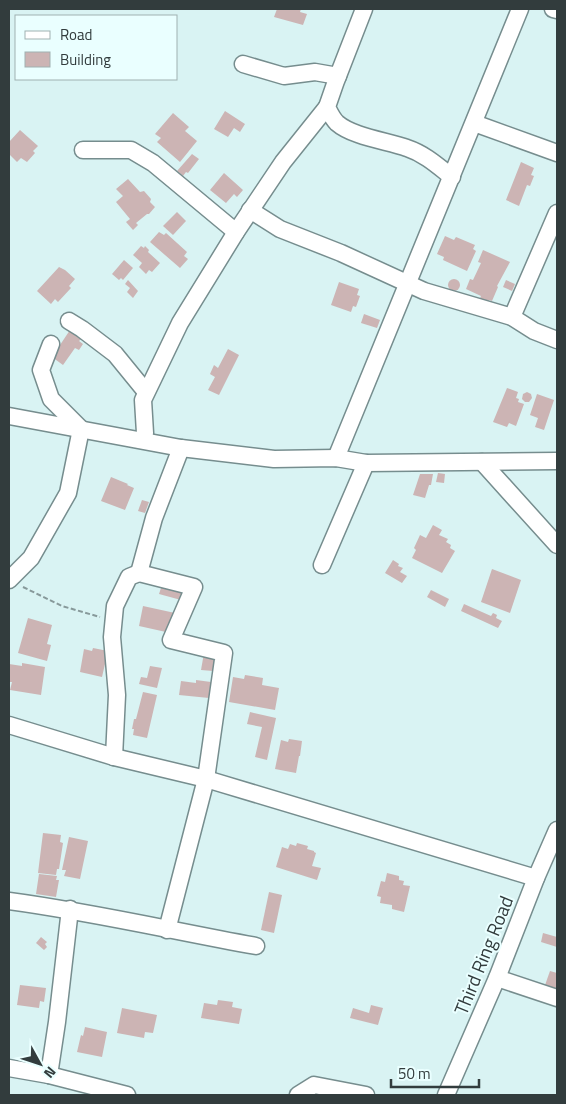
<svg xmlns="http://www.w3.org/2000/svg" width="566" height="1104" viewBox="0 0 566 1104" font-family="'Titillium Web',sans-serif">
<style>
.building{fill:#ccb4b4}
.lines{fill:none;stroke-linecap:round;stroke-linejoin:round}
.minor-casing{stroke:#768d8e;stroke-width:19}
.path{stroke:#87999a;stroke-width:2;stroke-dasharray:5 2.5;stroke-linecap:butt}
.minor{stroke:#fff;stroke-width:16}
.labels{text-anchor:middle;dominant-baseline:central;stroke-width:4;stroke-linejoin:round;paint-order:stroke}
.street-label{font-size:19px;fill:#323c3d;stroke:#eaffff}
</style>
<rect width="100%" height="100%" fill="#d9f3f3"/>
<g class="building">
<path d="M277 9H301L300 12 307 14 303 25 274 17Z"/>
<path d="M225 111 245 124 240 132 234 128 228 137 214 129Z"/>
<path d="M173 113 189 127 185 131 197 141 180 162 157 142 161 138 155 134Z"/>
<path d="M20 130 38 146 33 151 35 153 27 162 21 158 17 162 9 154V142Z"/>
<path d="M192 154 199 159 188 173 186 172 183 176 177 171Z"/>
<path d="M521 162 534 168 531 175 534 176 530 186 527 185 519 206 506 200Z"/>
<path d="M224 173 243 190 237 197 234 194 226 203 210 190Z"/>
<path d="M128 179 140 192 144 191 151 199 150 202 155 207 149 214H147L136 223 138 225 133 230 126 222 130 219 116 202 123 196 116 189Z"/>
<path d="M177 212 186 221 173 235 163 226Z"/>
<path d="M159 232 164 235 166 233 187 252 184 256 188 259 180 268 150 242Z"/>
<path d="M445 236 454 240 456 237 475 245 473 249 476 251 467 271 443 260 444 257 437 254Z"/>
<path d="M141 246 144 248 145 246 149 250 148 252 160 263 152 272 149 270 146 274 139 267 142 263 133 255Z"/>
<path d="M483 250 510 262 497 286 498 287 492 301 489 300 487 304 479 301 481 296 466 289 470 279 473 280 481 263 478 262Z"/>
<path d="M124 260 133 268 123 280 121 278 119 280 112 274Z"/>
<path d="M59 267 65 270 75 279 69 286 71 288 58 302 55 299 51 304 37 291Z"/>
<circle cx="454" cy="285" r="6"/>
<path d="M128 280 138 291 133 298 127 292 130 288 125 284Z"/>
<path d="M506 280 515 284 512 291 503 287Z"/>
<path d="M339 282 359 289 357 295 360 296 356 307 353 306 351 312 331 305Z"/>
<path d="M364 314 380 320 377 328 361 323Z"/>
<path d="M70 330 82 338 79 341 83 344 79 350 75 348 63 365 52 357Z"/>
<path d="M228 349 239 355 219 395 208 390 215 377 210 374 214 365 218 368Z"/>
<path d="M507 388 518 392 516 398 519 399 518 402 524 404 516 426 509 423 507 427 493 422Z"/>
<path d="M527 392 531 394 532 398 529 402H525L522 399 523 394Z"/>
<path d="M537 394 554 400 544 430 535 427 538 418 530 415Z"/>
<path d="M438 473 445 474 444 483 436 482Z"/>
<path d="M420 474H433L431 485H429L425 498 413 495Z"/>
<path d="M111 477 128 484 127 485 134 488 125 510 101 501Z"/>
<path d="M142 500 149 502 145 513 138 511Z"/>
<path d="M433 525 442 530 439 535 448 539 446 542 451 545 450 548 455 551 442 573 412 558 416 550 414 548 420 535 426 538Z"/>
<path d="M393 560 399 564 398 566 403 568 400 572 407 576 402 583 385 573Z"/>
<path d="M492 569 521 580 510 613 481 602Z"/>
<path d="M162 585 184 591 181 600 159 594Z"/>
<path d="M431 590 449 599 445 607 427 597Z"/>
<path d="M464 604 491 616 493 613 497 615 496 618 502 621 498 628 461 611Z"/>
<path d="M143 606 175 613 172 625 168 624 166 632 139 626Z"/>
<path d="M28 618 52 625 47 644 51 645 47 661 18 653Z"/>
<path d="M93 648 108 651 102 677 80 672 84 649 92 651Z"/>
<path d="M204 653 216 655 213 671 201 670Z"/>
<path d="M22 663 45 667 41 695 10 690 12 682H9V664L22 666Z"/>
<path d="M150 666 162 668 157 688 139 684 141 677 147 678Z"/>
<path d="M245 675 263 678 262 685 279 688 275 710 229 702 233 677 244 679Z"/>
<path d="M196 680 211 682 209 698 179 695 181 681 196 683Z"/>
<path d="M143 692 157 695 147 738 133 735 134 729H132L134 719H136Z"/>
<path d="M250 712 276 718 267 760 255 757 262 727 247 724Z"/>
<path d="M289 739 302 741 300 756H299L296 773 275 769 281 740 288 742Z"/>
<path d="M43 833 61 835 60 842 63 843 59 869H57L56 875 38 873Z"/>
<path d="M69 837 88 841 80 879 64 876 66 870H62Z"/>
<path d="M297 843 308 846 307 849 314 851V852L316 853 312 866 321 868 317 880 276 867 282 847 288 849 290 844 296 846Z"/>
<path d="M387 873 399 876V880L404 881 403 885 410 886 404 912 392 909V905L380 903 381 897 377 896 381 881 385 882Z"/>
<path d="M39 874 57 876 56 880H59L56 897 36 894Z"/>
<path d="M269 892 282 895 274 933 261 930Z"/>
<path d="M543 933 557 937V947L541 942Z"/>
<path d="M41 937 47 942 45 944 47 947 44 950 36 943Z"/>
<path d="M550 971 557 973V991L544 988Z"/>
<path d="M20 985 46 988 44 1002 40 1001 39 1008 17 1005Z"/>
<path d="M218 1000 233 1002 232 1007 242 1009 239 1024 201 1018 204 1003 217 1005Z"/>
<path d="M371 1005 383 1008 378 1025 350 1018 353 1008 369 1013Z"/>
<path d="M122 1008 157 1015 153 1033 145 1032 144 1038 117 1033Z"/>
<path d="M85 1027 107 1032 102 1057 77 1052 81 1035 83 1036Z"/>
</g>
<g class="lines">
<g class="minor-casing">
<g id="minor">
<path d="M364 9 336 81 327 107C330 113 332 118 337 123 353 137 388 141 407 148 425 154 438 166 452 177"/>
<path d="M553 9 557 10"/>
<path d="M243 64 284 76 315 72 338 76"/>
<path d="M474 123 557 153"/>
<path d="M83 150H131L153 163 236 232"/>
<path d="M250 210 280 229 341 253 424 291 512 317 534 331 557 340"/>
<path d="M512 317 557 213"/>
<path d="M69 321 82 329 115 354 146 392"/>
<path d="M9 416 181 448 274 459 336 458 366 463 557 461"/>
<path d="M142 440 145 433 143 400 180 323 236 232 283 162 327 107"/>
<path d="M336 458 520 9"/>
<path d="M482 462 557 545"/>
<path d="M322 565 366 463"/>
<path d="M9 580 31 558 68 493 81 429 51 399 41 370 51 344"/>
<path d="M9 725 114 757 206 779 536 878"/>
<path d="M114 757 117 695 112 637 115 606 129 577 139 573"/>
<path d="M9 901C92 912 173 931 256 946"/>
<path d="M167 930 206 779 224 653 171 640 194 587 139 573 154 518 181 448"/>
<path d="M497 978 557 998"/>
<path d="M9 1068 49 1075 127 1095"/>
<path d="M49 1075 57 1022 70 909"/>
<path d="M298 1095 314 1085 366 1095"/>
<path d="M446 1095 497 978 536 878 557 830"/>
</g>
</g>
<path class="path" d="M23 587 62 606 100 617"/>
<use href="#minor" class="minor"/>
</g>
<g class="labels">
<g class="street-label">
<text transform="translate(483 955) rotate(-68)">Third Ring Road</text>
</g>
</g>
<rect width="566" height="1104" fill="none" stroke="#323c3d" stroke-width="20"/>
<rect x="15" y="15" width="162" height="65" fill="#eaffff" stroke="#a0b1b1"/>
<rect x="25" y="31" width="25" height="8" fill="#ffffff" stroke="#a0b1b1"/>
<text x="60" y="40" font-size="15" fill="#323c3d">Road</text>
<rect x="25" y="52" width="25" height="15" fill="#ccb4b4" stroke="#a0b1b1"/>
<text x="60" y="65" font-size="15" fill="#323c3d">Building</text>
<g transform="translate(40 1064) rotate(130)" stroke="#eaffff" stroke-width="4" paint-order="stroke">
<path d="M0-4L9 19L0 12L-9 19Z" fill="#323c3d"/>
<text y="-8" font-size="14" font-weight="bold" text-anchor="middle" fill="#323c3d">N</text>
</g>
<path d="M391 1079v8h88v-8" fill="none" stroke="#323c3d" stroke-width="2.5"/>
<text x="398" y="1079" font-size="15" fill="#323c3d" stroke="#eaffff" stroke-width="4" paint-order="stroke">50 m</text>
</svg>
